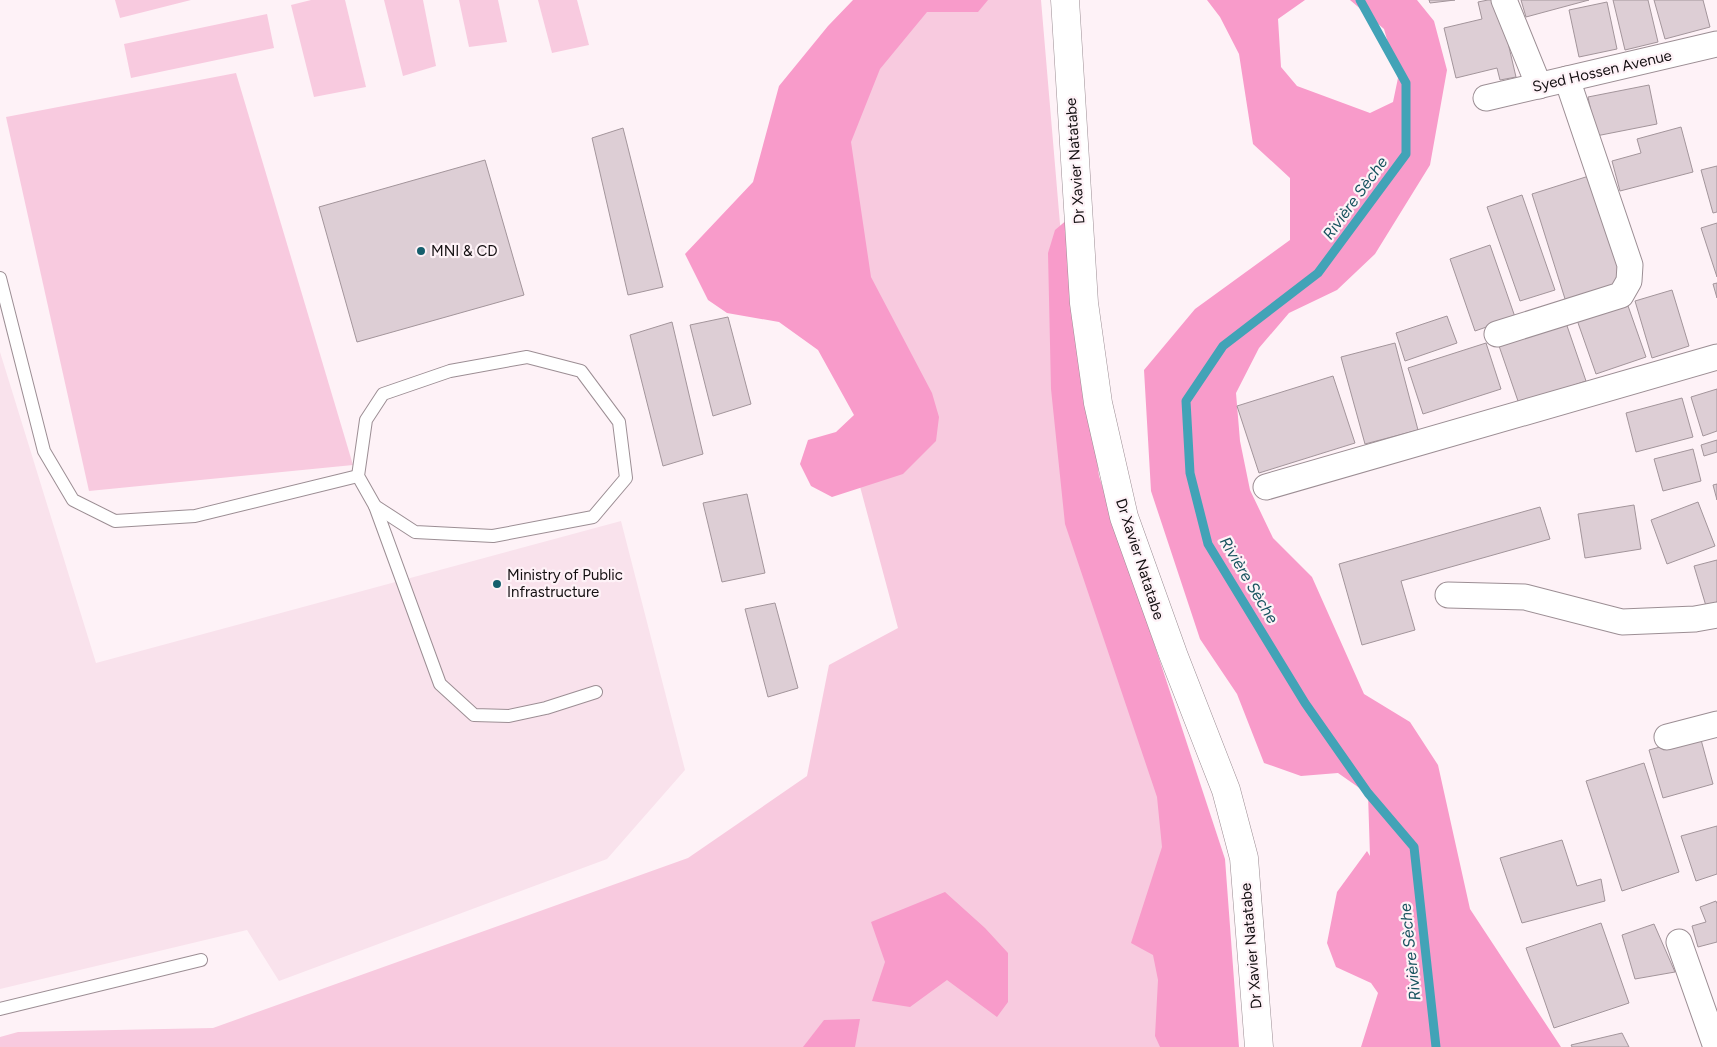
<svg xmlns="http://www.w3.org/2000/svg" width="1717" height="1047" viewBox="0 0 1717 1047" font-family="Figtree,sans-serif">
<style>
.built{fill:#f9e2ec}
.green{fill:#f8cadf}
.forest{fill:#f89bca}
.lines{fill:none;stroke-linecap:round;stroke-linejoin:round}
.stream{stroke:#42a3b7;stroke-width:9}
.building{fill:#ddced5;stroke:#a3959b}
.lane-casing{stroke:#9c8e94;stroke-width:14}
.street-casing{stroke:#9c8e94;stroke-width:27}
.secondary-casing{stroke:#9c8e94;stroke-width:29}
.lane{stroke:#fff;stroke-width:12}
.street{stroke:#fff;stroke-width:25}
.secondary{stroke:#fff;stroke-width:28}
.poi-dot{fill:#155f6d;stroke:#fef2f7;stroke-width:2}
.labels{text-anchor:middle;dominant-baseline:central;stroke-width:4.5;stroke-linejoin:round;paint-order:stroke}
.street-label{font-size:15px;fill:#130f11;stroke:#fef2f7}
.poi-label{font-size:15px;fill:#130f11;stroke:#fef2f7;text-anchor:start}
.water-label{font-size:16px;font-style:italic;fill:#18535f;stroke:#fef2f7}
</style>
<rect width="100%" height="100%" fill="#fef2f7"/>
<path class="built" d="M0 352 96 663 621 521 685 770 607 859 279 981 247 930 0 989Z"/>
<g class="green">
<path d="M115 0H191L120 18Z"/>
<path d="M311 0H345L366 87 314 97 291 5Z"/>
<path d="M384 0H423L436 66 403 76Z"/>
<path d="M459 0H498L507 42 469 47Z"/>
<path d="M538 0H577L589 45 552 53Z"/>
<path d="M869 0H1041L1082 483 1226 1047H0V1037L18 1032 213 1028 688 858 807 776 829 665 898 628 851 453 883 422 799 285Z"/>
<path d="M267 14 274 48 131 78 124 44Z"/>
<path d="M236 73 353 465 89 491 6 117Z"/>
</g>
<g class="forest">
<path d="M853 0H988L978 12H927L880 69 851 142 871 277 932 393 939 417 936 441 903 474 832 497 811 486 800 464 808 440 836 432 854 415 818 350 779 322 727 313 708 300 685 254 753 182 779 86 828 26Z"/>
<path d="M1207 0H1305L1278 19 1281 67 1297 86 1370 113 1393 102 1398 78 1384 29 1350 0H1417L1434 21 1447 70 1430 165 1375 254 1337 290 1289 313 1259 348 1236 393 1240 441 1250 490 1273 538 1312 577 1364 694 1410 722 1438 765 1470 909 1561 1047H1361L1378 993 1371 983 1336 967 1327 943 1337 892 1367 851 1370 856 1368 794 1338 773 1301 776 1264 763 1237 694 1200 639 1151 491 1144 370 1195 309 1290 240V178L1253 144 1239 54 1220 17Z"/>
<path d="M1068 219 1099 476 1225 859 1239 1047H1160L1155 1036 1158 980 1153 955 1131 943 1162 847 1157 797 1065 524 1051 389 1048 253 1055 230Z"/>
<path d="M945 892 985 928 1008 953V1002L997 1017 947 980 910 1007 872 1001 885 962 871 922Z"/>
<path d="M860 1019 855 1047H803L824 1020Z"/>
</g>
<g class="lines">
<path class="stream" d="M1360 0 1406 83V154L1318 273 1223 346 1186 401 1190 473 1208 544 1305 703 1368 793 1414 847 1436 1047"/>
</g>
<g class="building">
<path d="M1429 0H1455L1430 3Z"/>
<path d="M1488 0H1498L1516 77 1500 80 1497 68 1456 78 1444 28 1482 19 1478 2Z"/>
<path d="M1521 0H1589L1526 17Z"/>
<path d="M1613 0H1648L1658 42 1625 50Z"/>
<path d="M1654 0H1703L1710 27 1665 39Z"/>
<path d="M1607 2 1617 49 1579 57 1569 10Z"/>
<path d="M1649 85 1657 124 1596 136 1588 97Z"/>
<path d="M1681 127 1693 172 1620 191 1612 161 1641 153 1637 139Z"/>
<path d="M623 128 663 287 628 295 592 138Z"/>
<path d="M485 160 524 295 357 342 319 207Z"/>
<path d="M1717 166V212L1713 213 1701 170Z"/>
<path d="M1592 175 1622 269 1614 288 1566 302 1532 194Z"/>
<path d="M1522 195 1555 290 1520 301 1487 207Z"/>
<path d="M1717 223V277L1701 228Z"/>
<path d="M1490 245 1515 317 1475 331 1450 259Z"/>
<path d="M1717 283V298L1713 284Z"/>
<path d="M1672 290 1689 346 1652 358 1635 301Z"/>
<path d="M1627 303 1646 357 1596 374 1577 320Z"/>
<path d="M1447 316 1457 343 1405 361 1396 333Z"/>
<path d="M728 317 751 404 713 416 690 325Z"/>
<path d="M1565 320 1586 381 1519 404 1498 343Z"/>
<path d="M672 322 703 454 663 466 630 335Z"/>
<path d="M1395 343 1418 430 1365 444 1341 357Z"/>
<path d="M1486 343 1501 389 1423 414 1408 368Z"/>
<path d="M1333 376 1355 443 1259 473 1237 406Z"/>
<path d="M1717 389V431L1703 436 1691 397Z"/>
<path d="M1682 398 1693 437 1636 452 1626 413Z"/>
<path d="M1717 440V452L1704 456 1701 445Z"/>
<path d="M1693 449 1701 481 1663 491 1654 459Z"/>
<path d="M1717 484V500L1713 485Z"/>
<path d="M747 494 765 573 722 582 703 503Z"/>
<path d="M1698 502 1715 546 1667 564 1651 520Z"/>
<path d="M1634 505 1641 549 1585 558 1578 514Z"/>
<path d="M1540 507 1550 539 1401 581 1415 630 1362 645 1339 564Z"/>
<path d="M1717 560V602L1706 606 1694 566Z"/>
<path d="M775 603 798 688 768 697 745 609Z"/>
<path d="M1700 736 1713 784 1663 798 1649 750Z"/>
<path d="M1644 763 1679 872 1622 891 1586 781Z"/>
<path d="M1717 826V874L1696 881 1681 836Z"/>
<path d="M1562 840 1577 886 1601 879 1605 901 1522 923 1500 858Z"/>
<path d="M1716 901 1717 904V942L1698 947 1692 926 1706 922 1700 907Z"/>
<path d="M1601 923 1629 1003 1554 1028 1526 948Z"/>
<path d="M1654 924 1675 972 1635 979 1622 935Z"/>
<path d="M1622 1033 1629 1047H1572L1571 1045Z"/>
</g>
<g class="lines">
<g class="lane-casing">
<g id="lane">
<path d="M0 278 44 451 73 500 115 521 195 516 358 476"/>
<path d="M527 357 581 371 619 422 626 478 593 517 493 536 415 532 375 506 358 476 366 420 383 394 450 371Z"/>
<path d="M375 506 440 684 474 715 509 716 546 708 596 692"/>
<path d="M0 1009 201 960"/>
</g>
</g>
<g class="street-casing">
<g id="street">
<path d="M1504 0 1539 86"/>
<path d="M1486 98 1717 44"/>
<path d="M1497 334 1621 295 1629 281 1630 265 1567 79"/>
<path d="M1266 487 1717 357"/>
<path d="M1448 595 1525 597 1622 622 1695 619 1717 615"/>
<path d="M1667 737 1717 724"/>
<path d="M1679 942 1716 1047"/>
</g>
</g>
<g class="secondary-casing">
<path id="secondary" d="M1065 0 1084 303 1098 403 1124 517 1173 654 1226 790 1244 858 1259 1047"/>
</g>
<use href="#lane" class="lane"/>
<use href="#street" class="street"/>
<use href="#secondary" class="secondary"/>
</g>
<g class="poi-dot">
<circle cx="421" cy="251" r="5"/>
<circle cx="497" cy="584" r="5"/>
</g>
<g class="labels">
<g class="street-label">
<text transform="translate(1602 71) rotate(-13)">Syed Hossen Avenue</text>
<text transform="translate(1075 161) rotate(-94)">Dr Xavier Natatabe</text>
<text transform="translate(1140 559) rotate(72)">Dr Xavier Natatabe</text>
<text transform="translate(1251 946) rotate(-95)">Dr Xavier Natatabe</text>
</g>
<g class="poi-label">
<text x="431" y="251">MNI &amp; CD</text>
<text x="507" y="575">Ministry of Public<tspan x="507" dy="17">Infrastructure</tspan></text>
</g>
<g class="water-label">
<text transform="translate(1355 198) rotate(-54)">Rivière Sèche</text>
<text transform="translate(1249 580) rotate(59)">Rivière Sèche</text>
<text transform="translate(1410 952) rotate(-96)">Rivière Sèche</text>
</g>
</g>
</svg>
